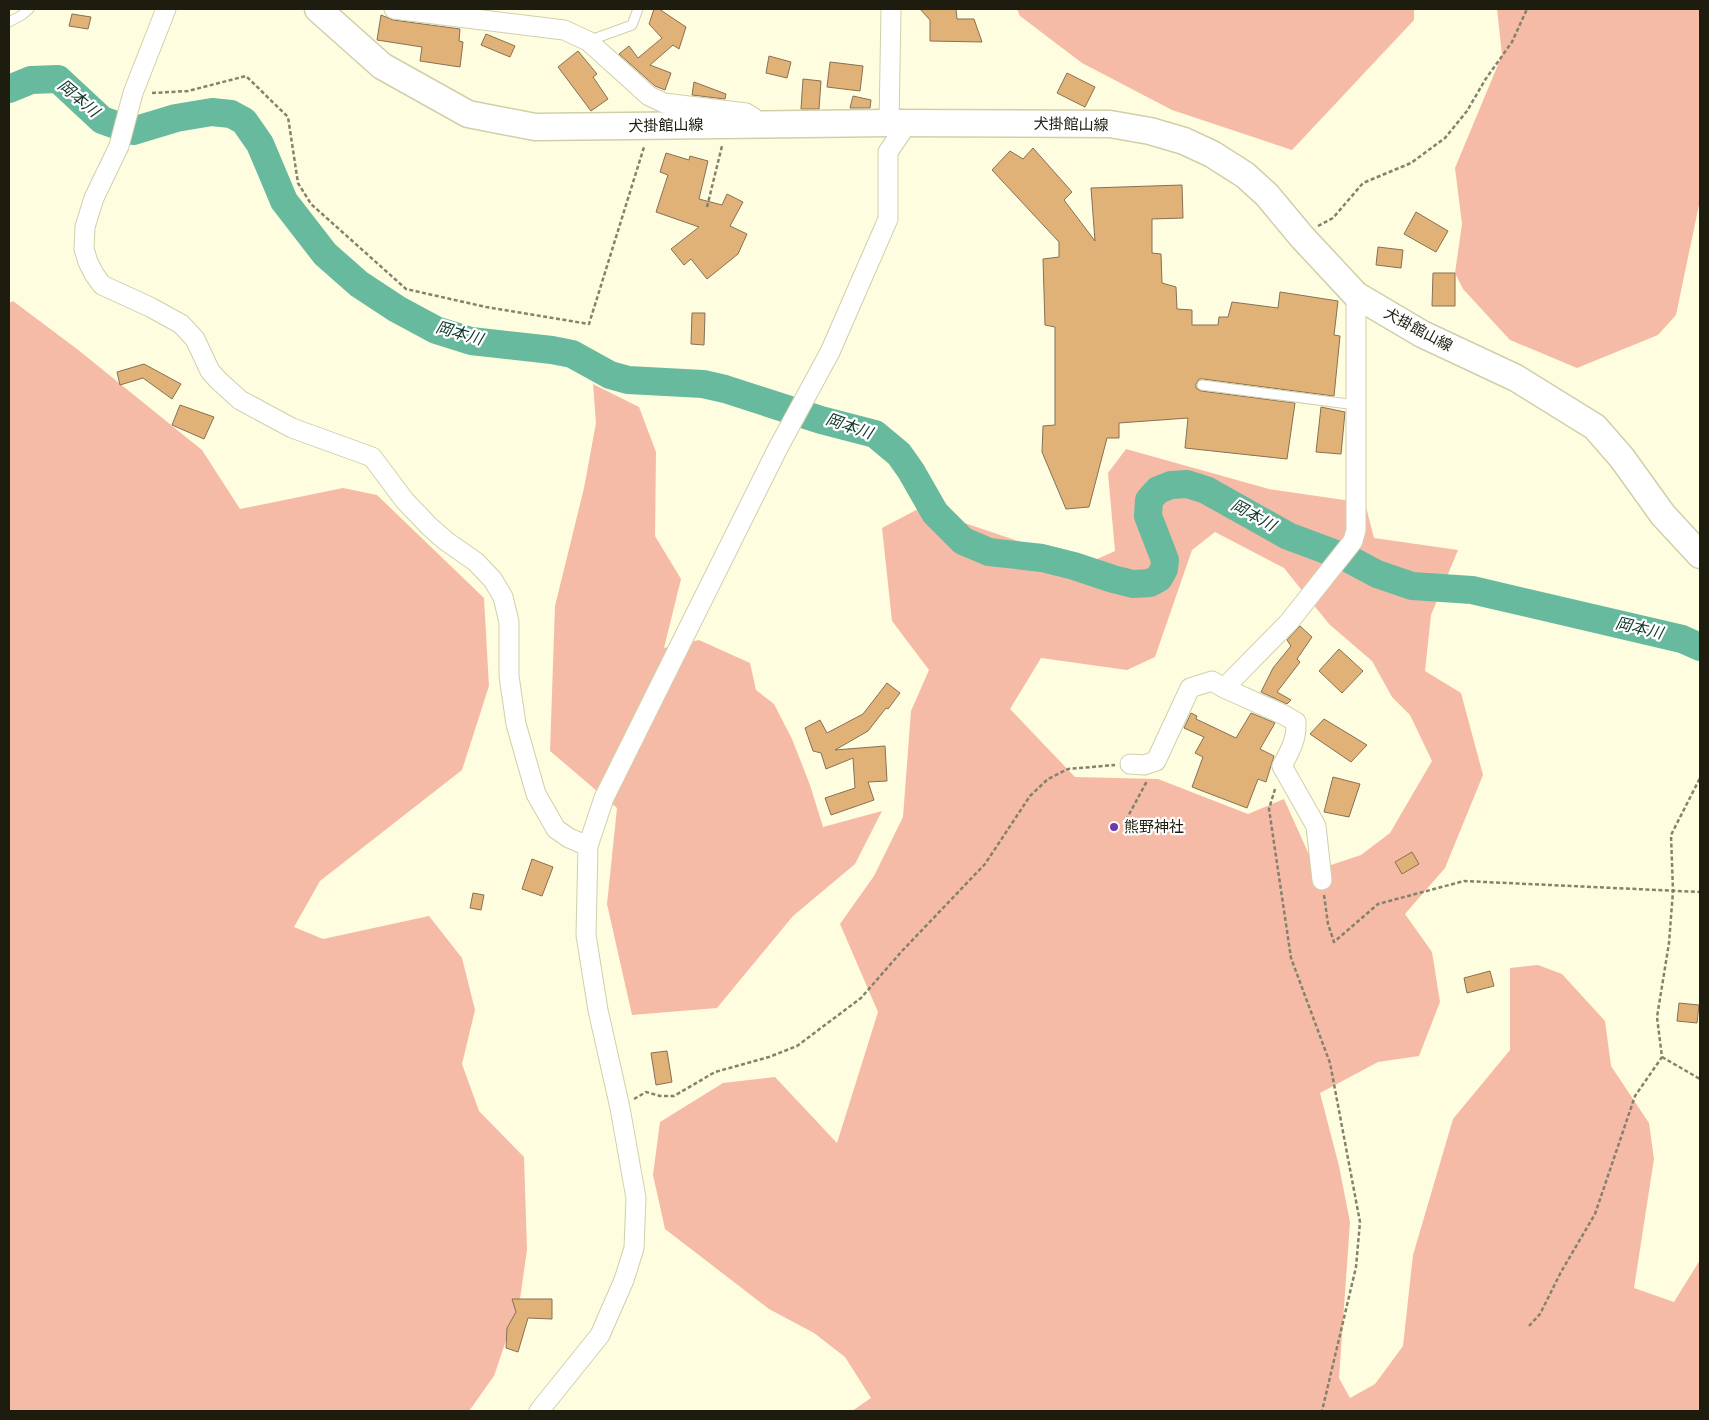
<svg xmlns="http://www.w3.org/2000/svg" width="1709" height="1420" viewBox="0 0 1709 1420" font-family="'Sofia Sans Condensed','Noto Sans JP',sans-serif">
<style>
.forest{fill:#f6bba7;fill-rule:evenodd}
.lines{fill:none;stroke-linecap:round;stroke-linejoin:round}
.river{stroke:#67ba9e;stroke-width:28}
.building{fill:#e1b278;stroke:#877054}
.lane-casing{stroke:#d1cfaa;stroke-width:11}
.street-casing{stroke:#d1cfaa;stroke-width:21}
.secondary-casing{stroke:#d1cfaa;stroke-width:29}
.path{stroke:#83826d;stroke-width:2.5;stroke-dasharray:4 2.5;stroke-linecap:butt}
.lane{stroke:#fff;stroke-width:9}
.street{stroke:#fff;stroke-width:19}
.secondary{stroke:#fff;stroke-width:26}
.poi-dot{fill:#7038ae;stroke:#fff;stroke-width:2}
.labels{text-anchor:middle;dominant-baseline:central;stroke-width:4.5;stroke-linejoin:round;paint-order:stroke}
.street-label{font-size:15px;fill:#1d1c0e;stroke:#fff}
.poi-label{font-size:15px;fill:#1d1c0e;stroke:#fff;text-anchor:start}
.water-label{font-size:16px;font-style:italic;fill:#10372b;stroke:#fff}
</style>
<rect width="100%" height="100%" fill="#fffddf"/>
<g class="forest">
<path d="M1017 9H1414V20L1292 150 1172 110 1082 63 1020 16Z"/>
<path d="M1497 9H1700V200L1676 315 1658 335 1577 368 1510 340 1463 289 1455 273 1462 224 1455 168 1502 55Z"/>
<path d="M13 301 77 349 202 450 240 509 343 488 377 495 484 598 489 686 462 770 320 881 294 927 323 939 429 916 462 958 475 1010 462 1064 479 1111 524 1157 527 1250 520 1299 494 1376 469 1411H9V303Z"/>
<path d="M593 384 639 407 656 452 655 536 681 579 664 648 699 640 750 663 756 690 774 704 792 739 810 785 823 827 882 811 855 864 793 916 717 1008 632 1015 607 904 617 808 550 751 555 606 584 488 596 423Z"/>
<path d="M1126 449 1269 489 1365 503 1374 538 1458 550 1431 615 1425 671 1461 693 1483 775 1445 868 1405 914 1432 952 1440 1002 1419 1056 1378 1062 1320 1093 1339 1166 1350 1222 1339 1378 1350 1398 1375 1384 1403 1346 1413 1255 1453 1119 1510 1050V968L1538 965 1562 974 1605 1021 1611 1066 1649 1123 1654 1159 1634 1288 1674 1302 1700 1260V1411H852L871 1398 845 1357 814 1333 769 1309 665 1229 653 1175 660 1122 723 1083 775 1077 837 1143 878 1012 840 924 874 876 903 817 911 711 929 670 892 621 882 528 920 508 1018 541 1095 560 1115 551 1108 473ZM1215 532 1284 568 1329 624 1372 661 1392 697 1410 715 1432 761 1390 833 1361 855 1316 870 1284 799 1248 814 1158 779 1075 777 1010 709 1041 658 1127 670 1155 657 1192 550Z"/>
</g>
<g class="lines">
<path class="river" d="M9 89 31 80 58 79 102 120 133 131 176 118 212 112 231 114 244 121 260 144 284 201 325 254 359 284 397 309 436 330 471 341 552 350 572 354 610 375 628 380 703 384 725 389 821 420 875 434 899 454 911 471 935 513 963 541 989 552 1042 558 1074 566 1113 579 1133 584 1150 583 1159 578 1164 569 1165 560 1148 516 1149 500 1158 490 1171 485 1187 484 1206 490 1288 536 1347 558 1377 574 1412 586 1472 590 1682 639 1700 647"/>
</g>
<g class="building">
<path d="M654 9H659L686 27 679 49 673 45 650 65 671 73 665 90 655 86 619 54 629 46 638 58 662 38 649 24Z"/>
<path d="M920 9H956L957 19H974L982 42 930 41V20Z"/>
<path d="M72 14 91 17 88 29 69 26Z"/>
<path d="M381 15 393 20 460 29 459 41 463 42 460 67 420 61 422 47 377 40Z"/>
<path d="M486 34 515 46 510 57 481 45Z"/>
<path d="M578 51 597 74 593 77 608 99 591 111 558 67Z"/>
<path d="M769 56 791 62 787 78 766 73Z"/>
<path d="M830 62 863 66 860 91 827 87Z"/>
<path d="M1067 73 1095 87 1085 107 1057 93Z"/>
<path d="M803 79 821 81 819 109H801Z"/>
<path d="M694 82 726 94 725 99 692 95Z"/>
<path d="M853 96 871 100 870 108H850Z"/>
<path d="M1033 148 1072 192 1064 200 1095 241 1091 188 1182 185 1183 218 1152 219V253L1161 254 1162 283 1176 287 1177 309 1192 310V325H1218L1219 317H1228L1232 302 1278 308 1280 292 1338 301 1334 335 1340 336 1334 396 1203 379H1199L1196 384V388L1201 391 1295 403 1287 459 1185 448 1188 418 1119 423V438H1107L1089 507 1066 509 1042 452 1043 426 1055 425V327L1045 325 1043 259 1059 257V242L992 170 1010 151 1023 159Z"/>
<path d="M666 153 689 160 690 156 708 161 699 199 722 205 727 194 743 202 730 226 747 234 738 254 707 279 691 259 684 265 671 249 699 227 656 212 668 175 660 172Z"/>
<path d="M1416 212 1448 231 1436 252 1404 234Z"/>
<path d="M1378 247 1403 250 1401 268 1376 265Z"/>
<path d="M1433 273H1455V306H1432Z"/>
<path d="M692 313H705L704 345 691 344Z"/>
<path d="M144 364 181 384 172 399 143 378 120 385 117 372Z"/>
<path d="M180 405 214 417 204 439 172 425Z"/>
<path d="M1321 407 1345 412 1341 454 1316 452Z"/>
<path d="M1300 626 1312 637 1297 659 1300 662 1277 692 1291 700 1287 704 1261 692 1273 668 1291 646 1287 640Z"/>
<path d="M1339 649 1363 671 1342 693 1319 671Z"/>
<path d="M887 683 900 693 888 709 886 708 868 731 835 750 885 746 887 781 868 782 874 800 831 815 825 798 855 788 853 758 826 769 821 753 813 751 805 728 820 720 827 733 863 714Z"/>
<path d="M1191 713 1197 716 1196 719 1236 738 1251 713 1275 723 1260 749 1274 756 1266 782 1258 779 1247 808 1192 787 1203 757 1195 753 1204 737 1184 728Z"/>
<path d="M1324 719 1367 745 1351 762 1310 734Z"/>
<path d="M1333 777 1360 784 1349 817 1324 812Z"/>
<path d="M1412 852 1419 864 1402 874 1395 862Z"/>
<path d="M532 859 553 867 542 896 522 889Z"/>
<path d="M473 893 484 895 481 910 470 908Z"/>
<path d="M1490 971 1494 986 1467 993 1464 978Z"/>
<path d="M1679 1003 1699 1005 1697 1023 1677 1021Z"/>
<path d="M667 1051 672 1082 656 1085 651 1053Z"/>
<path d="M512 1299H552V1319L528 1318 518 1352 506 1348 507 1328 516 1312Z"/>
</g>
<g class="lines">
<g class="lane-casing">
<g id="lane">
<path d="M9 22 22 15 29 9"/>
<path d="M588 41 632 25 638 9"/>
<path d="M1202 385 1356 405"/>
</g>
</g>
<g class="street-casing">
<g id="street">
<path d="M166 9 133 93 119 146 94 198 85 227 84 249 88 262 94 274 102 285 150 307 181 324 195 339 210 371 218 380 240 400 292 428 372 457 405 501 430 527 446 541 476 562 493 580 503 597 509 622V676L516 724 536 794 556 829 569 838 588 846"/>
<path d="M394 9 564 30 588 41 649 96 664 103 746 113 754 118"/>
<path d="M889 123 891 9"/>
<path d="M1224 688 1284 715 1296 722C1297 739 1290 751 1282 766L1316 826 1322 880"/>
<path d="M1130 764 1144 765 1156 761 1190 688 1212 681 1224 688 1289 622 1353 541 1356 530V295"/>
<path d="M539 1411 600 1335 624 1280 634 1248 636 1198 620 1108 598 1010 586 935 588 846 604 798 778 448 830 352 888 219V152L907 124"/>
</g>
</g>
<g class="secondary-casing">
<path id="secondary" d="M318 9 382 66 468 114 535 127 889 123 1110 124 1150 131 1184 141 1212 154 1245 175 1267 195 1302 237 1356 295 1422 334 1516 378 1595 427 1622 458 1663 515 1700 555"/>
</g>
<g class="path">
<path d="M152 93 188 91 246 76 288 117 298 183 311 204 406 289 486 307 589 324 644 147"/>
<path d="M707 207 722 146"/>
<path d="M1318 226 1333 218 1363 183 1411 163 1445 138 1467 111 1485 80 1512 42 1527 9"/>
<path d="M1275 789 1269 809 1291 958 1330 1063 1360 1222 1356 1267 1322 1411"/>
<path d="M1126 820 1147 781"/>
<path d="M1324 895 1328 924 1334 942 1378 904 1464 881 1700 892"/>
<path d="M1662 1057 1700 1079"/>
<path d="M634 1099 646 1092 660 1096H674L715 1072 769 1057 797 1046 861 998 902 951 985 864 1030 796 1048 779 1068 769 1115 765"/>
<path d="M1529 1326 1540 1314 1561 1272 1595 1214 1635 1096 1662 1057 1657 1017 1669 943 1673 891 1671 835 1700 778"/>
</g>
<use href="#lane" class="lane"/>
<use href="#street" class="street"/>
<use href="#secondary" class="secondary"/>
</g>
<circle class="poi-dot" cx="1114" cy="827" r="5"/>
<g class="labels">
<g class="street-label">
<text transform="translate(1071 125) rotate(1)">犬掛館山線</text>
<text transform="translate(666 126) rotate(-1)">犬掛館山線</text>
<text transform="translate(1418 330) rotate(28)">犬掛館山線</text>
</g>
<g class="poi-label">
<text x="1124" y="827">熊野神社</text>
</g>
<g class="water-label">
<text transform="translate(78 99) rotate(40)">岡本川</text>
<text transform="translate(459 334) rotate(16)">岡本川</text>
<text transform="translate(849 427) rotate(19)">岡本川</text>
<text transform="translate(1253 516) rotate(29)">岡本川</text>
<text transform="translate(1639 629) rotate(13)">岡本川</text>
</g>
</g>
<rect width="1709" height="1420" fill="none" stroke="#1d1c0e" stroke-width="20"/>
</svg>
